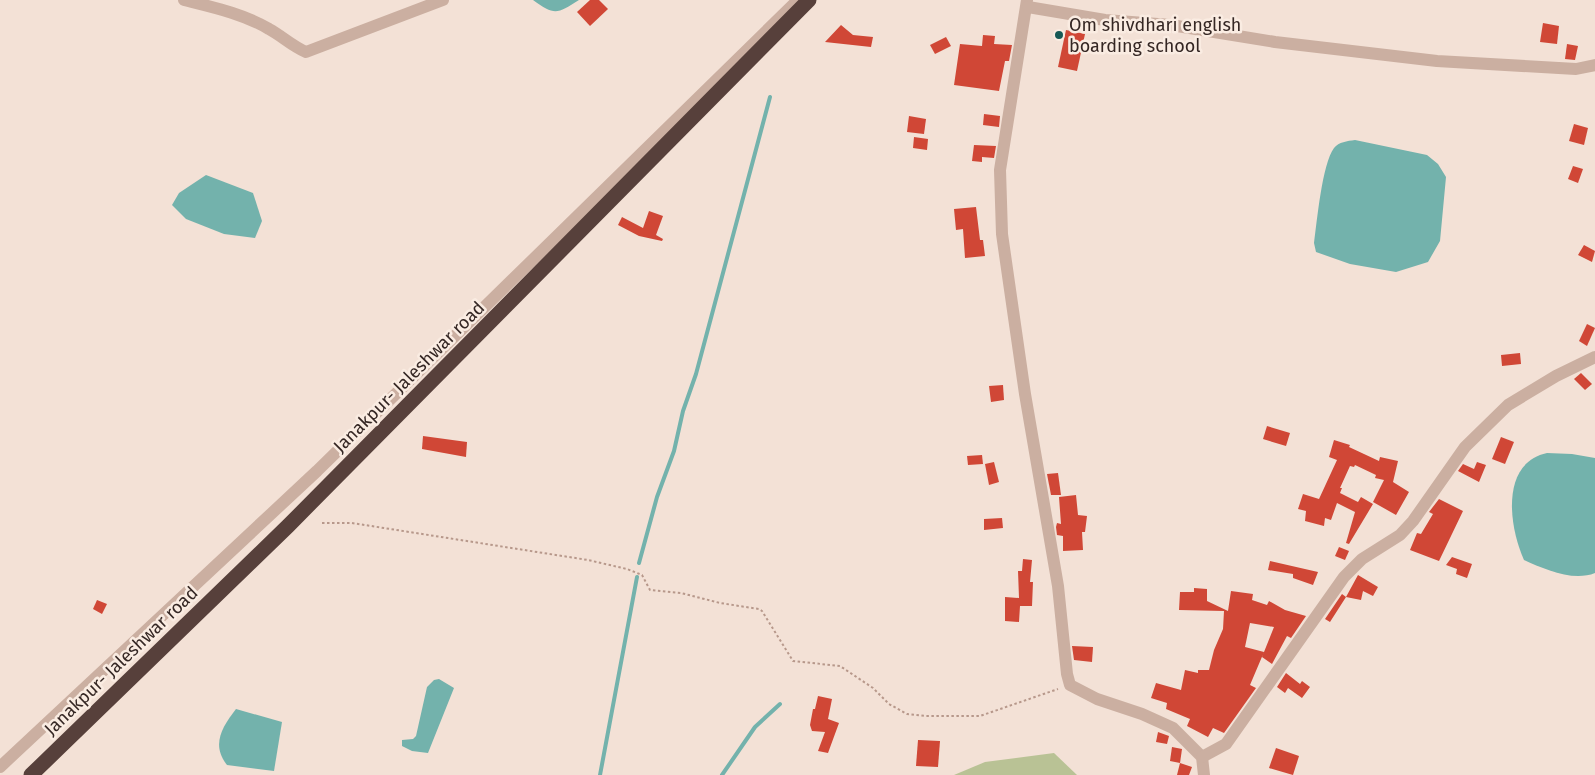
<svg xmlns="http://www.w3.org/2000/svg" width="1595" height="775" viewBox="0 0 1595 775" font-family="'Fira Sans',sans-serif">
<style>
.green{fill:#b9c295}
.water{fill:#73b2ac}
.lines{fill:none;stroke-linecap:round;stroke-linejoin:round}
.stream{stroke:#73b2ac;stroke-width:4}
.building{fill:#d04736}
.path{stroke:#b7988b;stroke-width:2;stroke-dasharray:2.5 2.5;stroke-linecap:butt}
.minor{stroke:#cbafa1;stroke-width:12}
.highway{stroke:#57403b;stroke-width:15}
.poi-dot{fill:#175955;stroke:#faece2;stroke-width:2}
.labels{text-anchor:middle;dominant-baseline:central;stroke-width:5;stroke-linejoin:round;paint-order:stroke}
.poi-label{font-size:18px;fill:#352724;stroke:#faece2;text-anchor:start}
.street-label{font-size:18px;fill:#352724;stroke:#faece2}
</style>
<rect width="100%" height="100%" fill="#f3e1d6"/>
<path class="green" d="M1054 753 1077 775H954L985 762Z"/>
<g class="water">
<path d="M533 0H579C557 14 555 16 533 0Z"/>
<path d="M1355 140 1427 155 1438 164 1446 177 1440 241 1428 262 1396 272 1350 264 1316 252 1314 243C1317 222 1322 164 1334 148 1339 142 1347 141 1355 140Z"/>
<path d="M206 175 253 193 262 221 255 238 224 234 186 219 172 205 179 193Z"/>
<path d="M1547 453 1572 454 1595 458V573C1573 582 1544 569 1524 560 1509 527 1500 463 1547 453Z"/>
<path d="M439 679 454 688 428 753 412 751 402 746V740L413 739 416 736 427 687 434 680Z"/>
<path d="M236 709 282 722 274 771 227 765C211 745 222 727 236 709Z"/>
</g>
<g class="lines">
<g class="stream">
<path d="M639 563 657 497 674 451 683 411 696 374 770 97"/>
<path d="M600 775 637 577"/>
<path d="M722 775 755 727 780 704"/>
</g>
</g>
<g class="building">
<path d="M590 0H599L608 9 590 26 577 12Z"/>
<path d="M1543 23 1559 26 1557 44 1540 42Z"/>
<path d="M841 25 853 35 873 37 871 47 825 42Z"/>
<path d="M1066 30 1085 34 1077 71 1058 67Z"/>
<path d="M983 35 995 36 994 44 1012 45 1009 61H1005L999 91 954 85 960 44 982 46Z"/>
<path d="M946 37 951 46 935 54 930 45Z"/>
<path d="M1567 44 1578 46 1575 60 1565 59Z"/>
<path d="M984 114 1000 116 999 127 983 125Z"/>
<path d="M909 116 926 119 924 134 907 132Z"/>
<path d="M1574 124 1588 128 1584 145 1569 141Z"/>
<path d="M914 137 928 139 927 150 913 148Z"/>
<path d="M974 145 996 146 994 158 982 157V162L972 161Z"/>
<path d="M1573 166 1583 169 1578 183 1568 179Z"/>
<path d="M976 207 980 240H983L985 256 965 258 963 229 956 230 954 209Z"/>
<path d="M649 211 663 216 656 235 663 239 662 241 639 236 618 225 622 217 643 228Z"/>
<path d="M1584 245 1595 251 1592 262 1578 255Z"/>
<path d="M1587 324 1595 328 1587 346 1579 341Z"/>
<path d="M1520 353 1521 364 1502 366 1501 355Z"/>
<path d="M1581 373 1592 384 1585 390 1574 379Z"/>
<path d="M1003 385 1004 400 991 402 989 386Z"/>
<path d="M1267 426 1290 433 1286 446 1263 439Z"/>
<path d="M423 436 467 442 466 457 422 449Z"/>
<path d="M1501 437 1514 442 1505 464 1492 459Z"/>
<path d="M1334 440 1350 445 1349 447 1379 461 1380 457 1398 461 1393 482 1409 492 1396 515 1373 502 1384 480 1375 478 1376 475 1355 465 1354 467 1350 466 1340 488H1342L1340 493 1358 502 1361 497 1373 504 1349 544 1346 543 1355 512 1337 503 1331 520 1325 518 1324 526 1305 521 1306 511 1298 509 1303 494 1319 499 1337 460 1329 457Z"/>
<path d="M982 455 983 464 968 465 967 456Z"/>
<path d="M994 462 999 482 989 485 985 464Z"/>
<path d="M1477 462 1486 465 1479 482 1458 471 1463 464 1474 469Z"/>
<path d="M1058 473 1061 495H1051L1047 474Z"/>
<path d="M1076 495 1078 515 1087 516 1085 532H1082L1083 550 1063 551V536L1057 535 1056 527 1057 523 1061 524 1059 497Z"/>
<path d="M1439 499 1463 511 1439 561 1410 550 1417 533 1421 534 1433 514 1429 512Z"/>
<path d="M1002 518 1003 528 984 530V519Z"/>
<path d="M1339 547 1349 551 1345 560 1335 556Z"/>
<path d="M1452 557 1472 564 1467 578 1456 574 1457 569 1446 565Z"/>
<path d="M1023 559 1032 560 1030 582H1033L1032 606H1020L1019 622 1005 621V597L1019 598 1018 571H1022Z"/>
<path d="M1270 561 1318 572 1313 585 1293 578V574L1268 570Z"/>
<path d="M1358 575 1378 587 1373 596 1363 591 1361 600 1346 597 1330 622 1325 619 1342 594 1346 597Z"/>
<path d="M1194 588 1207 589V601L1228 611 1231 591 1253 594 1252 600 1267 605 1269 601 1285 610 1306 616 1291 638 1287 636 1272 664 1262 657 1274 627 1250 623 1245 647 1264 652 1250 685 1256 688 1224 733 1213 728 1208 737 1187 726 1190 719 1166 709 1167 703 1151 698 1156 683 1181 690 1185 670 1198 673V670H1209L1214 650 1223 629 1224 611 1179 610 1180 592H1194Z"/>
<path d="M97 600 107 604 102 614 93 609Z"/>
<path d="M1072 646 1093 647 1092 662 1074 660Z"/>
<path d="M1286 673 1300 684 1302 681 1310 687 1302 698 1288 688 1285 693 1277 687Z"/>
<path d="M818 696 832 699 828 719 839 723 828 753 818 751 825 732 812 731 810 725 813 709H815Z"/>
<path d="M1158 732 1169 736 1167 744 1156 742Z"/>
<path d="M918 740 940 741 938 767 916 766Z"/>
<path d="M1172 747 1182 749 1180 763 1170 761Z"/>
<path d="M1276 748 1299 756 1293 775 1269 768Z"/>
<path d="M1180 763 1192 767 1189 775H1177Z"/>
</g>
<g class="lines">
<path class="path" d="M322 523H352L588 560 627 569 642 575 650 590 681 593 720 603 759 609 762 611 793 661 840 666 873 688 889 704 907 714 926 716H980L1058 689"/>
<g class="minor">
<path d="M184 0C212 7 244 14 269 29 282 36 292 46 306 52L443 0"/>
<path d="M1027 0 1000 170 1002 234 1025 394 1058 586 1067 674 1070 685 1097 699 1142 714 1173 728 1202 757 1204 775"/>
<path d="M1028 7 1105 20 1171 25 1275 42 1437 61 1576 69 1595 65"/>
<path d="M1202 757 1226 744 1344 577 1362 559 1400 535 1413 521 1465 447 1508 405 1556 376 1595 357"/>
<path d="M0 767 317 471 798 0"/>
</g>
<path class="highway" d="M31 775 288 526 809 0"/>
</g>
<circle class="poi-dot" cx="1059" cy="35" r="5"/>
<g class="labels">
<g class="poi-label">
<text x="1069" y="25">Om shivdhari english<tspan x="1069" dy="21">boarding school</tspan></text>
</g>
<g class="street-label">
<text transform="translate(409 377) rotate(-45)">Janakpur- Jaleshwar road</text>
<text transform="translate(121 661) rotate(-44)">Janakpur- Jaleshwar road</text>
</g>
</g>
</svg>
